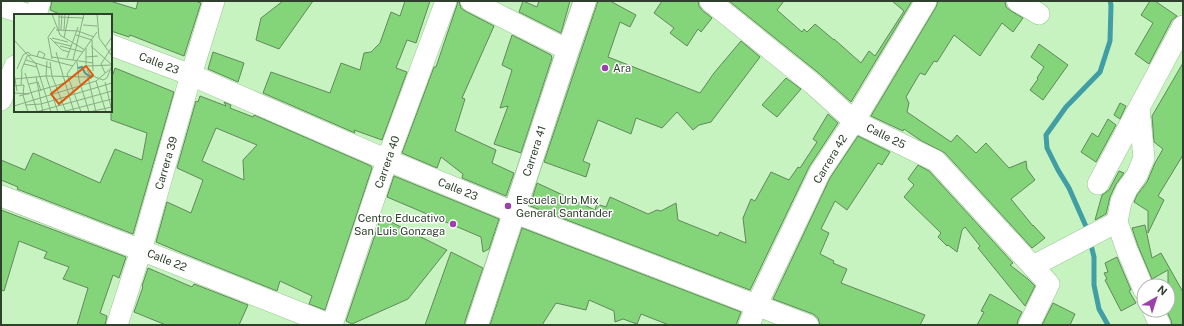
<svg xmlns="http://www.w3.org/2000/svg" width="1184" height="326" viewBox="0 0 1184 326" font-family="'Public Sans',sans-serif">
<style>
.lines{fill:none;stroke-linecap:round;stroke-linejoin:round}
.stream{stroke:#419ea5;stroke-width:5}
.building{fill:#84d47a;stroke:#60895a;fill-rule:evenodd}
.street-casing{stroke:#9ac694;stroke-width:22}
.secondary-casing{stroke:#9ac694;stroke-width:24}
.street{stroke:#fff;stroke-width:21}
.secondary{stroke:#fff;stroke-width:22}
.poi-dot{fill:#9c41ac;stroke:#fff;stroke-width:1.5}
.labels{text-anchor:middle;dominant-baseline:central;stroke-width:3;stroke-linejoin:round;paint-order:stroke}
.street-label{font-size:11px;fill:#2f412d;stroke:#fff}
.poi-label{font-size:11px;fill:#2f412d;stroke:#fff;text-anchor:start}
.inset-river{fill:none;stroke:#419ea5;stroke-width:2}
.inset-road{fill:none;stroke:#8aac85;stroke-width:1}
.view{fill:#df580e;fill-opacity:0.15;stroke:#df580e;stroke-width:2}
.inset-edge{fill:none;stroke:#2f412d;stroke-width:2}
</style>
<rect width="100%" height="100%" fill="#c6f3bf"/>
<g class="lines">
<g class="stream">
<path d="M1088 231 1069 188 1058 170 1047 148 1046 135 1066 107 1100 72 1110 41 1111 5 1110 1"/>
<path d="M1090 241 1094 257V285L1099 309 1108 325"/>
</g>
</g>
<g class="building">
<path d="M52 1H110L136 9 138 1H195L201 3 184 56 130 35 129 37 111 31V15H62L50 10Z"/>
<path d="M283 1H313L279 49 256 40 261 18Z"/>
<path d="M405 1H430L416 43 407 40 396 68 407 72 382 140 354 130 355 133 263 93 271 72 330 93 341 63 360 70 364 53 371 52 380 43 391 12 400 16Z"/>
<path d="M458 1H459L461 8 465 11 494 26 462 98 465 99 455 131 496 150 492 163 514 173 506 196 462 178 463 174 441 157 437 168 402 153 434 67H436L457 5Z"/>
<path d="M523 1 537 7 539 1H570L561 33 519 12Z"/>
<path d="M598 1H610L636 15 630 27 620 22 608 57 700 93 714 73 741 41 760 57 711 122 699 125 693 130 677 112 662 128 636 118 631 134 598 120 583 161 590 164 586 177 544 162Z"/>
<path d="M662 1H698L699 6 702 10 712 18 701 32 698 29 687 46 670 33 674 28 654 13Z"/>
<path d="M729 1H784L777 10 802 32 804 29 807 32 815 24 834 40V39L861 63 869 51 875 56 904 11 892 1H912L851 102 821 75Z"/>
<path d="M938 1H1005L1006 7 1011 11 1023 18 1013 32 1002 23 980 56 954 35 937 62 934 61 925 75 920 73 906 97 909 103 907 112 951 142 957 135 976 153 986 143 1009 168 1026 161 1027 169 1035 180 1011 199 1033 226V225L1045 238 1032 248 945 153 920 140 904 129 903 131 871 116 936 7Z"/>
<path d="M1150 1H1155L1177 16 1172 20 1149 64 1135 54 1153 23 1141 15Z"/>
<path d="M512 35 551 55 552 58 521 153 494 144 508 106 500 108 512 70 502 65Z"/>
<path d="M1039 44 1068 65 1043 100 1030 90 1038 79 1037 78 1044 67 1031 57Z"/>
<path d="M213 52 244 63 238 82 208 69Z"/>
<path d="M1183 63V155L1158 196 1164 200 1148 233V211L1134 202 1137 195 1147 182 1155 163 1163 149 1154 142 1152 116Z"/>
<path d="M115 68 174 92 133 234 17 189 18 187 1 180V160L25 170 33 153 100 183 115 149 142 160 147 133 111 120V80Z"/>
<path d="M786 78 801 89 777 117 762 105Z"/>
<path d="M200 96 226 106 224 102 231 105 230 108 253 117 254 115 371 166 372 168 325 310 309 304 312 296 280 281 277 291 182 253 156 242 167 202 191 213 203 180 177 168 196 101 198 102ZM216 128 257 145 243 160 244 180 202 161Z"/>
<path d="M1120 103 1126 106 1120 119 1114 115Z"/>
<path d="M828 114 838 123 809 167 750 290 530 206 537 183 595 210 597 204 606 207 610 197 648 214 657 210 661 211 676 203 678 220 718 236 720 232 746 243 743 218 751 199 755 201 771 172 789 180 798 167 800 168 817 142 813 139Z"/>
<path d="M1108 119 1116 125 1096 162 1081 152 1092 133 1098 137Z"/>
<path d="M858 136 890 152 882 165 878 163 847 210 835 201 821 229 829 233 820 254 834 261 833 263 847 269 841 283 925 315 920 325H820L818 318 813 314 773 299 830 178Z"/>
<path d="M918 165 929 171 1013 263 1010 265 1028 279 1035 286 1025 306 978 248 980 246 965 227 962 230 957 252 948 245 947 246 938 237 941 233 904 197 914 185 908 179Z"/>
<path d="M1119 171 1124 173 1116 184 1110 197 1106 214 1095 220 1102 195 1109 190Z"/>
<path d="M394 176 499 219 489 249 483 252 481 237 387 197Z"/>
<path d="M1 210 126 257 119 278 113 275 100 313 107 316 105 325H77L88 288 63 279 69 267 44 258 47 252 19 241 4 291 1 290Z"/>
<path d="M381 217 447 250 408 299 352 324 346 321Z"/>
<path d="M1145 225 1152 258 1161 253 1183 292V325H1172L1171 320 1166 310H1168V270L1152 279 1138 246 1132 228Z"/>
<path d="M522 228 741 312 736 325H669L641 314 637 324 623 319 615 322 614 311 589 300 586 310 556 303 542 325H490Z"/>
<path d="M451 252 483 268 465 321V325H425Z"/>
<path d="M1117 257 1131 290 1129 291 1136 303 1121 311 1105 280 1107 279 1104 273 1108 272 1105 263Z"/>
<path d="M148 268 192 287 194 284 248 305 239 325H166L134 312 143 287 142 286Z"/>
<path d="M990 294 1022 312 1018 320 1017 325H977L984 312 981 311Z"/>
<path d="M1053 303 1075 314 1070 325H1042Z"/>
</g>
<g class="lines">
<g class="street-casing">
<g id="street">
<path d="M471 1 568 50"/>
<path d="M710 1 813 84 854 121 936 161 1049 284 1029 325"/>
<path d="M1017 1 1039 14"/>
<path d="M1 6 29 15"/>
<path d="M36 15 40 1"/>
<path d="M111 45 191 75 387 160 513 212 808 325"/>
<path d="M1 100 15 66"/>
<path d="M1139 108 1144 158 1137 175 1127 189 1121 202 1117 222 1127 250 1144 290"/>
<path d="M1098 184 1183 26"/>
<path d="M1 196 141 250 331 325"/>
<path d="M1033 266 1117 222"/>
<path d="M1153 310 1160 325"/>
<path d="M117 325 141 250 191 75 214 1"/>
<path d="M332 325 387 160 446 1"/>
<path d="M749 325 757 304 820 172 854 121 926 1"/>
</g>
</g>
<g class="secondary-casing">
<path id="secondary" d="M477 325 568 50 585 1"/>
</g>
<use href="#street" class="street"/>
<use href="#secondary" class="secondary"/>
</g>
<g class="poi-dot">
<circle cx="605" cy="68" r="4"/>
<circle cx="508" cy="206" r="4"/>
<circle cx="453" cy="224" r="4"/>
</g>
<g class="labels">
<g class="street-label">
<text transform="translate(159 63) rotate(21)">Calle 23</text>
<text transform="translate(886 136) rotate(26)">Calle 25</text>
<text transform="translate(534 151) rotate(-72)">Carrera 41</text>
<text transform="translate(830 159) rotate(-59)">Carrera 42</text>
<text transform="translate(387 162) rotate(-71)">Carrera 40</text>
<text transform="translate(166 163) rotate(-74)">Carrera 39</text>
<text transform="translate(458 189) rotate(22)">Calle 23</text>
<text transform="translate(167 260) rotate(22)">Calle 22</text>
</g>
<g class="poi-label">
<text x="613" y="68">Ara</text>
<text x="516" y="200">Escuela Urb Mix<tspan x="516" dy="13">General Santander</tspan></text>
<text x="445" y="218" text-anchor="end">Centro Educativo<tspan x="445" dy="13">San Luis Gonzaga</tspan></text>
</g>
</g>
<g transform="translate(14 14)">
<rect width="98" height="98" fill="#c6f3bf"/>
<path class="inset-river" d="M64 54 68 53 71 59 78 64"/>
<path class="inset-road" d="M38 0 46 21 71 36M83 0 85 24 98 42M45 3 70 4M69 11 83 12M42 16 64 17 80 23M45 16V0M47 16 48 0M50 16 51 0M62 21 78 26 79 57M36 24 48 36 55 38M38 24 54 28M50 24 55 0M0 26 22 50 37 98M40 28 57 32M46 32 69 38M77 32 98 51M91 33 98 23M72 34V50M42 38 60 98M23 43 25 37 31 40 29 45M38 43 79 49M72 43 84 42M53 44 64 13M38 45 34 23 41 13M12 46 37 54M59 46 70 0M33 47 32 62 44 98M36 48 38 62 52 98M63 48 65 66 75 98M10 50 23 53M72 52 98 51M3 55 9 41 14 38 17 41M73 56 76 61 89 66 93 64 98 51M7 57 13 42 17 41 59 52M0 59 3 77M11 59 23 97M91 59 87 50 98 33M22 63 29 98M0 65 32 62 74 63 82 98M82 67 92 98M91 68 98 97M15 70 24 68 27 77M7 71 8 57M0 72 10 71 9 81 14 98M0 79 15 80M5 82 51 69M11 91 27 90 98 69M0 92 82 67 95 56M22 98 98 77M48 98 98 85M67 98 53 60 83 18M75 98 98 93"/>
<path class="view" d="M72 52 79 61 45 90 37 80Z"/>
<rect width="98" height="98" class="inset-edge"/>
</g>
<rect width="1184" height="326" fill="none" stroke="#2f412d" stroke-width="4"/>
<g transform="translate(1156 298) rotate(39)"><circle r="19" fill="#ffffff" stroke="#acb3ab"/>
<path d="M0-3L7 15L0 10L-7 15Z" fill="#9c41ac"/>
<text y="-6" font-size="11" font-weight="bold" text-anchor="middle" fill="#2f412d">N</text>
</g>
</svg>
